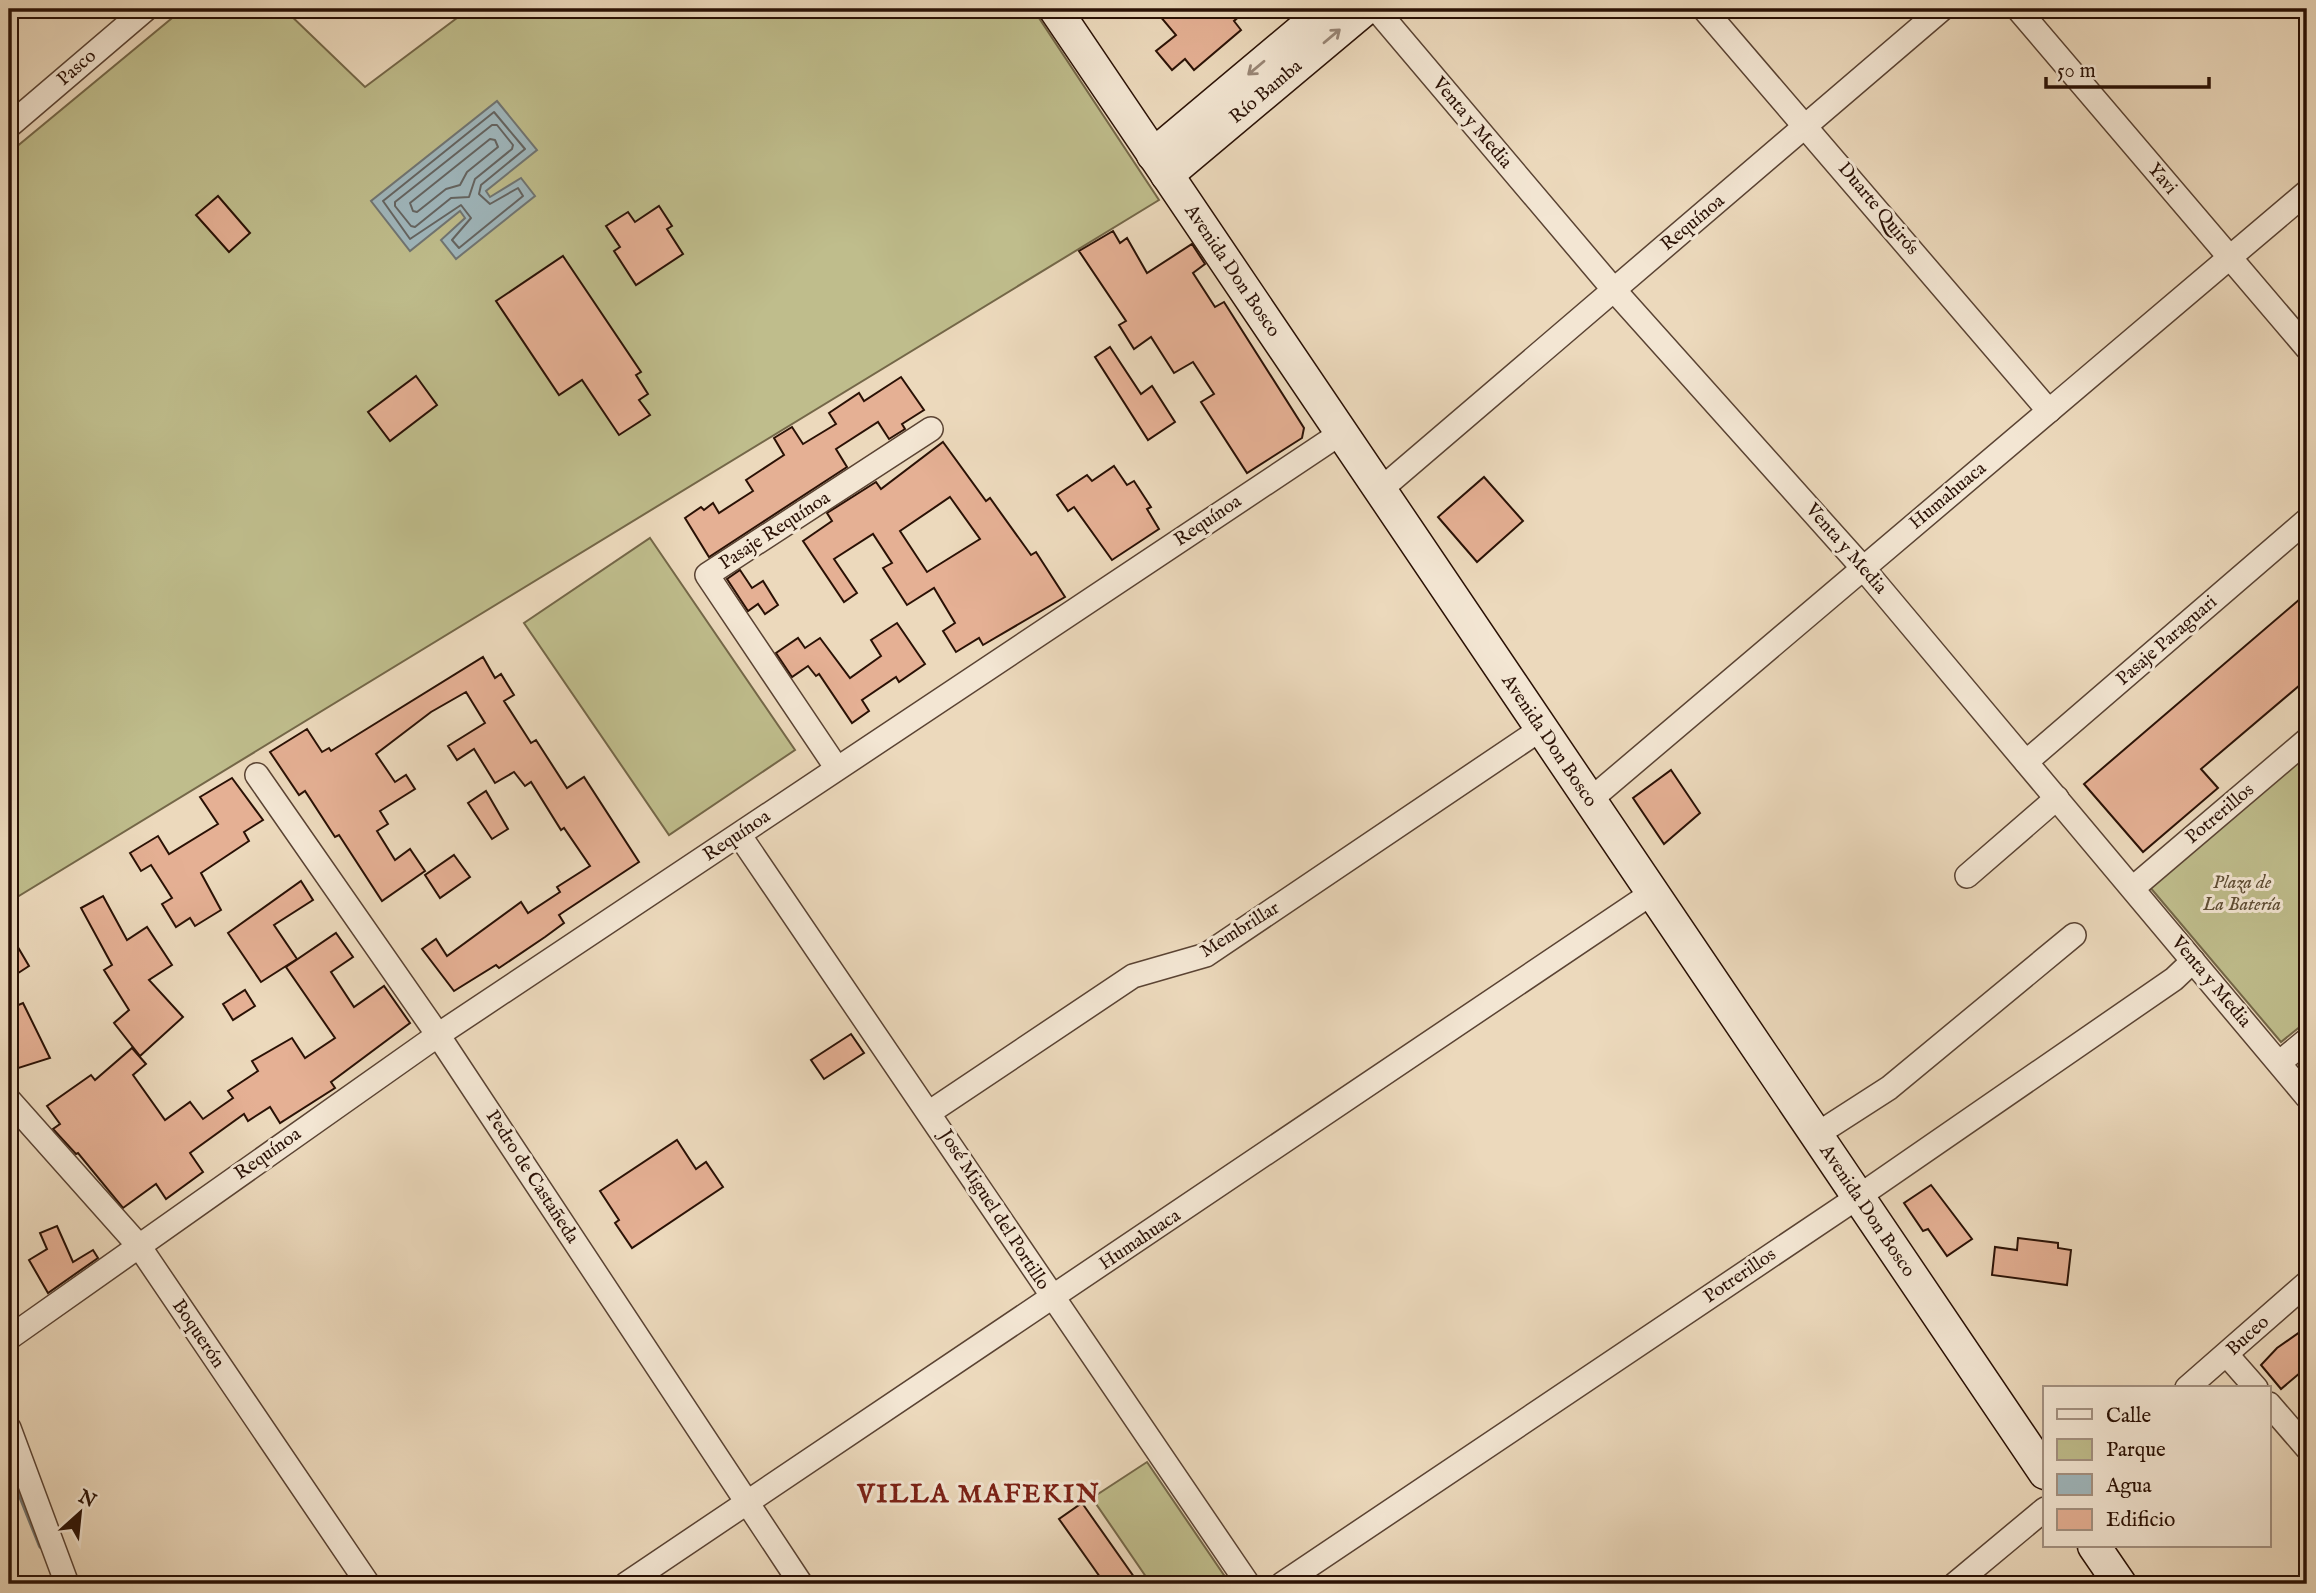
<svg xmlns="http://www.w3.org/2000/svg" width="2316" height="1593" viewBox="0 0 2316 1593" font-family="'IM FELL English',serif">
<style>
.green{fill:#bfbd8c;stroke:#746748;stroke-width:2}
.water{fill:#9fb7bd;stroke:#707573;stroke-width:2}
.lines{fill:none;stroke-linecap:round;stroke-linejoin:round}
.shore{stroke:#646461;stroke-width:2}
.stream{stroke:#707573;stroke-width:6}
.building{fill:#e5b094;stroke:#2a1105;stroke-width:2;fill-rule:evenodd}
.minor-casing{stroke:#5a4333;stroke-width:26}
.secondary-casing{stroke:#2a1105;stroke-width:35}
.minor{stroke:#f3e6d3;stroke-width:23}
.secondary{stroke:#f3e6d3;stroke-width:32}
.oneway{stroke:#998676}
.labels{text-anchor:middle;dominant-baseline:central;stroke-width:6;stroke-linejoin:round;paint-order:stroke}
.street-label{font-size:19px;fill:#2a1105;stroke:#f3e6d3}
.park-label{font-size:19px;font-style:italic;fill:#5e4d34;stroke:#f3e6d3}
.district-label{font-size:26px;font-weight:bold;letter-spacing:2px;fill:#7a1f14;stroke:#f3e6d3}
</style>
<rect width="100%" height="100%" fill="#ecd9bc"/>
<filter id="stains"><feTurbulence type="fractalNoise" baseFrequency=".00286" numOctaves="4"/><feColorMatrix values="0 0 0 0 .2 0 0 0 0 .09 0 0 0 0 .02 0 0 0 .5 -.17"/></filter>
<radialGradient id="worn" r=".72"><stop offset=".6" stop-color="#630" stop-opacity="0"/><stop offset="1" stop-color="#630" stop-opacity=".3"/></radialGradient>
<g class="green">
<path d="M183 9H284L365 87 469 9H1033L1159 200 9 902V153Z"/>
<path d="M650 538 795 750 669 835 524 623Z"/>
<path d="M2307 754V1021L2281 1042 2149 886Z"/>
<path d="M1147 1462 1230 1584H1151L1092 1498Z"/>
</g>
<path class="water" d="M497 101 537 150 486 191 490 197 521 178 535 196 456 259 441 240 465 218 460 211 410 251 371 201Z"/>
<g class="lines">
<g class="shore">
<path d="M494 112 525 149 481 185 479 194 490 204 518 188 523 196 459 248 452 240 471 218 461 205 410 239 383 201Z"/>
<path d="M492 125H497L513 145 512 149 475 179 469 197 451 198 415 227 411 226 395 206V202Z"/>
<path d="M490 139 495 140 498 147 467 172 460 185 446 189 417 212 413 211 410 203Z"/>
</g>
<path class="stream" d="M9 1466 41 1546"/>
</g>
<g class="building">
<path d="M1154 9H1248L1234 21 1241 30 1194 70 1185 59 1172 70 1156 51 1176 35Z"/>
<path d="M218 196 250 233 229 252 196 215Z"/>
<path d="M659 206 672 226 667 229 683 254 636 285 614 251 620 247 606 226 628 212 635 222Z"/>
<path d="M1113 231 1120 243 1127 238 1147 273 1192 244 1205 264 1193 273 1215 307 1224 302 1304 428 1302 438 1247 473 1201 402 1214 394 1193 362 1174 373 1151 337 1134 349 1119 325 1126 321 1079 251Z"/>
<path d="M563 256 641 372 636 375 648 394 639 400 650 415 619 435 582 380 559 395 496 301Z"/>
<path d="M1110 347 1141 394 1152 386 1175 422 1148 440 1095 357Z"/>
<path d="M416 376 437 405 390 441 368 412Z"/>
<path d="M901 377 924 410 902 424 905 429 889 439 878 422 836 449 847 467 709 557 685 518 701 507 704 510 713 503 719 513 753 491 746 480 784 455 774 438 792 427 803 444 836 424 829 413 859 393 864 401Z"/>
<path d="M943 442 986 501 990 498 1031 555 1036 552 1065 597 983 645 979 638 956 652 943 631 955 623 934 588 907 605 883 568 892 563 873 534 834 559 857 593 844 602 803 541 832 521 827 513 876 482 881 489ZM950 497 980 539 927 572 900 531Z"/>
<path d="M1114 466 1127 485 1134 481 1151 507 1147 509 1159 529 1112 560 1074 507 1068 511 1057 495 1087 475 1092 481Z"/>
<path d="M1484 477 1523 521 1477 562 1438 517Z"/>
<path d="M740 570 752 588 763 581 778 605 765 614 758 604 748 611 727 579Z"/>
<path d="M2307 593V679L2201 769 2218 788 2143 852 2084 784Z"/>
<path d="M897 623 925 664 899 682 896 677 862 700 869 711 852 723 819 674 816 676 808 666 792 677 776 653 798 638 805 648 820 638 850 678 881 656 871 640Z"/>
<path d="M483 657 495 678 501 674 514 695 504 701 531 743 536 740 567 788 584 777 639 862 559 915 564 923 545 937 499 968 496 965 454 991 422 949 436 939 447 956 521 902 528 913 560 892 557 887 590 866 564 828 561 830 531 782 525 786 514 772 495 783 474 749 457 760 448 746 485 723 466 692 431 712 376 754 395 782 406 775 415 789 380 811 388 824 377 831 395 860 410 849 425 871 382 901 339 835 335 837 305 791 299 795 270 752 307 729 322 752 329 748 331 751Z"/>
<path d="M1671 770 1700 813 1664 844 1633 798Z"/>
<path d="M232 778 263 820 244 832 249 841 201 873 221 910 195 926 190 918 176 927 162 904 172 898 151 865 141 871 130 853 158 836 169 854 218 824 200 797Z"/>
<path d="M486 791 508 829 492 839 468 803Z"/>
<path d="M454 855 470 877 440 898 425 875Z"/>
<path d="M301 881 313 900 274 925 297 959 261 982 228 933Z"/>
<path d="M103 896 127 940 147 927 172 965 149 980 183 1017 140 1056 114 1023 129 1010 104 970 112 965 81 908Z"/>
<path d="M9 932 29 966 9 979Z"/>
<path d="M336 933 353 957 331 972 354 1007 384 986 410 1023 331 1082 335 1088 280 1123 270 1107 248 1121 244 1114 190 1153 203 1172 166 1199 156 1184 123 1208 78 1153 76 1154 53 1129 60 1124 47 1106 91 1075 95 1080 132 1048 146 1064 133 1075 165 1120 190 1102 203 1119 233 1098 228 1091 258 1071 252 1061 292 1038 305 1058 335 1038 286 967Z"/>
<path d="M245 990 255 1006 233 1020 223 1004Z"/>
<path d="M23 1003 50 1058 9 1071V1009Z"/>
<path d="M851 1034 864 1053 824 1079 811 1060Z"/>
<path d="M677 1140 696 1169 706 1162 723 1187 632 1248 615 1223 619 1220 600 1191Z"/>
<path d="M1931 1185 1972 1239 1947 1256 1928 1229 1923 1231 1904 1203Z"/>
<path d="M57 1226 73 1262 93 1250 98 1258 48 1293 29 1260 47 1249 40 1233Z"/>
<path d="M2018 1238 2058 1243V1248L2071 1250 2067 1285 1992 1275 1995 1247 2017 1250Z"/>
<path d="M2307 1327V1367L2281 1389 2261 1365 2277 1348Z"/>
<path d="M1082 1503 1139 1584H1105L1059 1519Z"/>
</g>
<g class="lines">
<g class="minor-casing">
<g id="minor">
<path d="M1376 9 1614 290 1863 568 2307 1097"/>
<path d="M1704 9 2049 411"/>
<path d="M2018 9 2307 348"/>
<path d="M9 126 146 9"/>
<path d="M1380 490 1942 9"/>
<path d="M2026 762 2307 520"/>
<path d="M836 767 707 575 931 429"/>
<path d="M257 775 438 1035 801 1584"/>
<path d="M1590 800 2307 192"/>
<path d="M740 836 1248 1584"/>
<path d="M1967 876 2057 798"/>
<path d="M2133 888 2307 740"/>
<path d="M2279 1063 2307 1040"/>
<path d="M9 1100 139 1246 368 1584"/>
<path d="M930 1112 1133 976 1206 955 1541 729"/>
<path d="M1816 1135 1889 1088 2074 935"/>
<path d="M9 1338 438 1035 1341 433"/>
<path d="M2227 1355 2256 1388"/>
<path d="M2187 1388 2307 1283"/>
<path d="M2269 1404 2307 1448"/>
<path d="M9 1428 67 1584"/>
<path d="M626 1584 1652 893"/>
<path d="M1282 1584 1858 1197 2174 979 2193 961"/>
<path d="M1955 1584 2045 1509"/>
</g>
</g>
<g class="secondary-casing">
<g id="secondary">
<path d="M1055 9 2045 1473"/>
<path d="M1153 155 1327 9"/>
<path d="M1167 175 1365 9"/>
<path d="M2094 1546 2120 1584"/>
</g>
</g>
<use href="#minor" class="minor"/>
<use href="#secondary" class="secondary"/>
</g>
<defs><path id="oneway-shaft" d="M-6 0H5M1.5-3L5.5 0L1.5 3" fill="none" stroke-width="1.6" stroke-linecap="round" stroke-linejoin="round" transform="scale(1.75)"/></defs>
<g class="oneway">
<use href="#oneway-shaft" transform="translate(1332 36) rotate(-40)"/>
<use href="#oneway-shaft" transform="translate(1256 68) rotate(140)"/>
</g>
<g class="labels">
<g class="street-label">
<text transform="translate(77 68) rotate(-41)">Pasco</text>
<text transform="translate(1266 92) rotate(-40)">Río Bamba</text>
<text transform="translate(1472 123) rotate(50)">Venta y Media</text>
<text transform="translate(2162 179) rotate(50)">Yavi</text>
<text transform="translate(1878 209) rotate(50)">Duarte Quirós</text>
<text transform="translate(1693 223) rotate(-40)">Requínoa</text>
<text transform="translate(1232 271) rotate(56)">Avenida Don Bosco</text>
<text transform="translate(1948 496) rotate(-40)">Humahuaca</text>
<text transform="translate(1208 521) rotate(-34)">Requínoa</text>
<text transform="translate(775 531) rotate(-33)">Pasaje Requínoa</text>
<text transform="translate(1846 549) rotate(49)">Venta y Media</text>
<text transform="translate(2167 641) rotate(-41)">Pasaje Paraguari</text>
<text transform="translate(1549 741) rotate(56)">Avenida Don Bosco</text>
<text transform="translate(2220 814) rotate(-40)">Potrerillos</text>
<text transform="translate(737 836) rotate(-34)">Requínoa</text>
<text transform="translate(1240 930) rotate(-32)">Membrillar</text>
<text transform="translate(2211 982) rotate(50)">Venta y Media</text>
<text transform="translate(268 1154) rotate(-35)">Requínoa</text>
<text transform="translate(532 1177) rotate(57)">Pedro de Castañeda</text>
<text transform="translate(994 1210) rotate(57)">José Miguel del Portillo</text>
<text transform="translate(1867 1211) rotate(56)">Avenida Don Bosco</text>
<text transform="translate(1140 1240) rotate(-34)">Humahuaca</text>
<text transform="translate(1740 1276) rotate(-34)">Potrerillos</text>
<text transform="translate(198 1334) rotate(56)">Boquerón</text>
<text transform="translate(2248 1336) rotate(-42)">Buceo</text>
</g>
<g class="park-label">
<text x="2242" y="883">Plaza de<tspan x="2242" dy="22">La Batería</tspan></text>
</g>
<g class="district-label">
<text x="979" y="1494">VILLA MAFEKIN</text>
</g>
</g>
<rect width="2316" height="1593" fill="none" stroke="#ecd9bc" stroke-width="35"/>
<rect x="10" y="10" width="2295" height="1572" fill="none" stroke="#2a1105" stroke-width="3.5"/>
<rect x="18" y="18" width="2281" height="1558" fill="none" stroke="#2a1105" stroke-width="2"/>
<rect x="2043" y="1386" width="228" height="161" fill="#f3e6d3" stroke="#a39181" stroke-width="2"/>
<rect x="2057" y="1409" width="35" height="10" fill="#f3e6d3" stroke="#a39181" stroke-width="2"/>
<text x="2106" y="1422" font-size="21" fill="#2a1105">Calle</text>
<rect x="2057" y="1439" width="35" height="21" fill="#bfbd8c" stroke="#a39181" stroke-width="2"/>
<text x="2106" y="1456" font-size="21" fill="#2a1105">Parque</text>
<rect x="2057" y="1474" width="35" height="21" fill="#9fb7bd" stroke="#a39181" stroke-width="2"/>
<text x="2106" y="1492" font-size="21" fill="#2a1105">Agua</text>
<rect x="2057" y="1509" width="35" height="21" fill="#e5b094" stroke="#a39181" stroke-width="2"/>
<text x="2106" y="1526" font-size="21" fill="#2a1105">Edificio</text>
<g transform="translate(80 1513) rotate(27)" stroke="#f3e6d3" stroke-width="5" paint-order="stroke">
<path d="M0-5L12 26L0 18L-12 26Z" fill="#2a1105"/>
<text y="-10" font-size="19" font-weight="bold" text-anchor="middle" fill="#2a1105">N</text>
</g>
<path d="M2046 77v10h163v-10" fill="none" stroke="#2a1105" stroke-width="3.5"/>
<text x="2057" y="77" font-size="21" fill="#2a1105" stroke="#f3e6d3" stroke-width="5" paint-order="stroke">50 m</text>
<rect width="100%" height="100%" filter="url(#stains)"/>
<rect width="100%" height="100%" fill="url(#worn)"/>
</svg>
